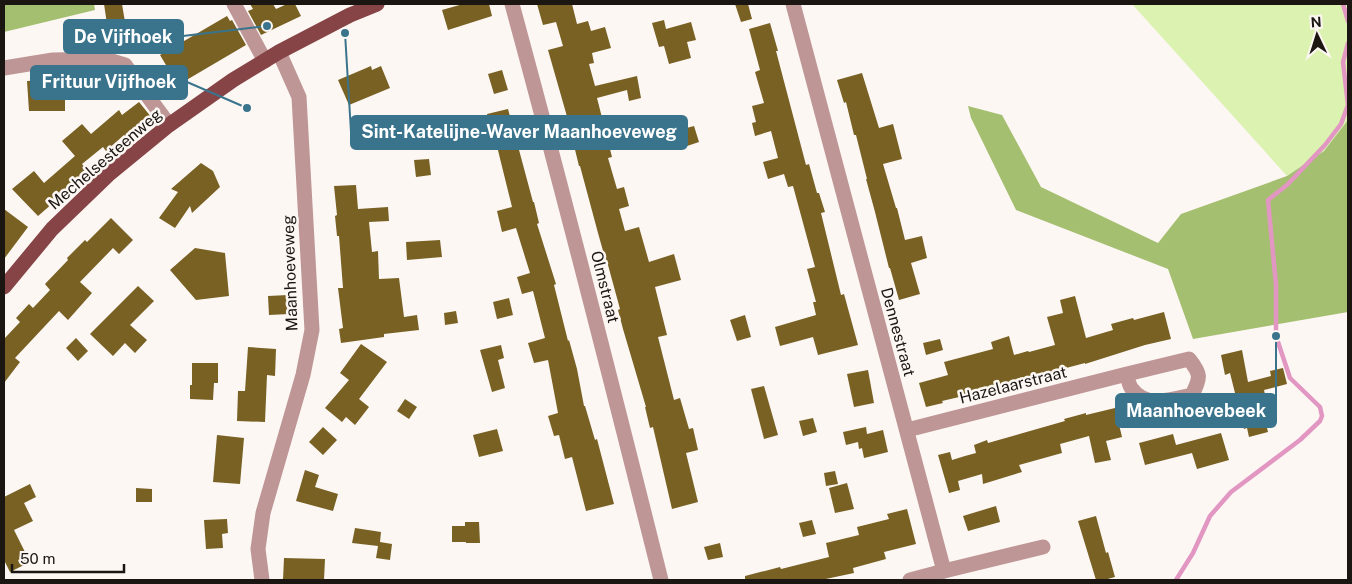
<svg xmlns="http://www.w3.org/2000/svg" width="1352" height="584" viewBox="0 0 1352 584" font-family="'Public Sans',sans-serif">
<style>
.green{fill:#dcf2b1}
.forest{fill:#a5bf71}
.lines{fill:none;stroke-linecap:round;stroke-linejoin:round}
.stream{stroke:#e296c2;stroke-width:4.5}
.building{fill:#786123}
.minor{stroke:#be9696;stroke-width:15}
.major{stroke:#864446;stroke-width:15}
.labels{text-anchor:middle;dominant-baseline:central;stroke-width:5;stroke-linejoin:round;paint-order:stroke}
.street-label{font-size:16px;fill:#1b1612;stroke:#fdf7f4}
.leader{fill:none;stroke:#39748c;stroke-width:2}
.callout-dot{fill:#39748c;stroke:#fdf7f4;stroke-width:2}
.callout{fill:#39748c;stroke:#39748c;stroke-width:2}
.callout-label{font-size:18px;text-anchor:middle;font-weight:bold;fill:#fff}
</style>
<rect width="100%" height="100%" fill="#fdf7f4"/>
<path class="green" d="M1132 4H1348V120L1324 151 1287 176Z"/>
<g class="forest">
<path d="M4 4H94L95 10 4 32Z"/>
<path d="M968 106 1002 115 1041 187 1158 243 1181 214 1287 176 1324 151 1348 120V312L1193 339 1168 269 1016 210 971 118Z"/>
</g>
<g class="lines">
<g class="stream">
<path d="M1343 4 1348 21"/>
<path d="M1176 580 1193 553 1210 516 1231 492 1300 440 1320 421 1322 416 1320 407 1290 378 1276 336V285L1268 200 1287 185 1325 145 1341 124 1348 105 1343 62 1348 43"/>
</g>
</g>
<g class="building">
<path d="M104 4H122L125 22 107 24Z"/>
<path d="M250 4H273L276 9 287 4H295L301 16 261 35 248 11 253 9Z"/>
<path d="M463 4H489L492 16 448 30 442 10Z"/>
<path d="M537 4H572L577 24 588 21 591 31 605 27 611 48 592 53 594 63 589 64 595 86 637 76 641 98 629 101 627 90 597 98 612 157 608 158 617 189 624 187 629 206 619 209 625 231 639 227 649 262 674 254 681 280 655 287 667 335 658 337 674 400 680 398 689 429 693 428 698 450 686 453 698 502 672 509 653 427 650 428 645 407H646L623 329 618 310 620 309 608 265H607L598 233 580 166H579L566 113 548 50 563 46 556 22 543 25Z"/>
<path d="M735 4H748L752 19 741 22Z"/>
<path d="M227 16 230 21 232 20 246 45 178 85 160 55Z"/>
<path d="M664 20 666 29 691 22 696 40 687 42 691 58 669 64 664 46 659 47 652 23Z"/>
<path d="M770 23 778 51H776L806 165 809 164 817 193H819L825 212 821 213 841 295 844 294 858 345 818 355 813 337 780 346 775 327 816 315 813 302H816L807 269 815 267 793 186 788 187 784 174 768 179 763 162 778 158 771 131 755 136 752 123 756 122 752 106 764 103 755 72 760 70 749 29Z"/>
<path d="M371 66 372 70 381 66 390 88 349 105 338 80Z"/>
<path d="M502 70 508 90 494 94 488 74Z"/>
<path d="M862 73 879 128 893 124 902 159 883 164 896 208H897L905 240 922 236 927 258 911 263 920 294 899 300 890 268H889L875 212 866 179H867L856 135H854L846 102 844 103 837 80Z"/>
<path d="M58 76 59 84 75 83 76 97H65V111H29L27 81 47 80V77Z"/>
<path d="M139 102 152 118 127 138 124 135 106 151 103 147 82 164 86 169 79 175 82 178 38 216 12 189 34 171 44 183 75 156 62 141 82 124 91 134 119 110 122 115Z"/>
<path d="M508 109 533 202H534L539 223 537 224 556 284 554 285 568 341 569 340 577 369 584 406H585L595 440 597 439 614 504 586 511 572 457 565 459 559 435 554 436 548 416 558 413 548 360 534 363 528 343 545 338 533 291 522 294 517 277 530 273 516 228 502 232 497 211 512 207 493 130 491 131 487 114Z"/>
<path d="M694 126 699 142 684 147 679 130Z"/>
<path d="M429 159 431 175 416 177 414 160Z"/>
<path d="M201 163 213 171 220 187 192 213 190 206 175 228 159 218 178 192 171 189Z"/>
<path d="M356 185 358 209 388 207 389 221 369 222 372 252 378 251 379 279 399 278 404 317 417 315 419 330 384 334V337L341 343 339 329 343 328 338 288H343L339 236H337L335 216 337 215 334 186Z"/>
<path d="M4 209 28 227 4 259Z"/>
<path d="M111 218 133 240 119 254 113 248 80 282 92 293 68 320 59 311 15 358 20 362 4 383V339L20 322 16 318 29 304 33 308 50 290 45 284 68 260 67 258 85 240 87 242Z"/>
<path d="M440 240 442 257 407 260 406 242Z"/>
<path d="M195 248 225 253 229 296 196 300 170 270Z"/>
<path d="M138 286 154 301 130 325 147 340 135 353 125 343 113 356 90 334Z"/>
<path d="M288 295 289 314 269 315 268 296Z"/>
<path d="M1075 296 1086 338 1113 330 1111 324 1133 318 1134 320 1164 312 1171 339 1145 345 1085 364V363L1036 376V378L1019 383 942 401 943 403 926 407 919 383 948 375 944 362 993 349 991 342 1009 336 1014 355 1028 351 1029 352 1055 345 1047 317 1063 313 1060 300Z"/>
<path d="M509 298 513 315 497 319 493 302Z"/>
<path d="M456 311 458 323 445 325 444 313Z"/>
<path d="M745 315 751 337 737 341 730 320Z"/>
<path d="M76 338 88 351 78 361 66 348Z"/>
<path d="M940 339 943 350 926 355 923 343Z"/>
<path d="M361 344 387 362 359 399 369 407 355 425 346 417 342 422 325 408 349 380 340 373Z"/>
<path d="M501 345 504 358 498 360 505 388 492 392 480 350Z"/>
<path d="M248 347 276 349 275 376 267 375 265 422 237 421 238 391H245Z"/>
<path d="M1242 350 1248 382 1271 376 1270 371 1283 368 1287 384 1264 390 1267 403 1261 404 1268 432 1249 437 1247 428 1244 429 1230 373 1225 375 1221 355Z"/>
<path d="M192 363H218V383H214L213 400 190 399V385H192Z"/>
<path d="M868 370 874 403 854 407 847 374Z"/>
<path d="M764 386 778 435 764 439 751 389Z"/>
<path d="M405 399 417 407 409 419 397 411Z"/>
<path d="M1115 408 1122 437 1106 441 1111 460 1095 463 1089 436 1060 444 1062 453 1019 465 1022 472 983 484 982 474 958 481 960 490 949 493 938 455 950 452 952 460 965 456 976 453 974 445 987 440 988 443 1065 421 1064 419 1086 413V415Z"/>
<path d="M813 418 817 432 803 436 799 421Z"/>
<path d="M323 427 337 440 323 455 309 442Z"/>
<path d="M866 427 867 434 883 430 888 452 864 458 862 448 859 449 858 442 846 445 843 432Z"/>
<path d="M497 429 503 451 479 457 473 435Z"/>
<path d="M1221 433 1229 460 1197 469 1192 453 1145 465 1139 443 1173 434 1176 445Z"/>
<path d="M217 435 244 438 240 484 213 482Z"/>
<path d="M305 470 319 475 315 487 338 494 333 511 296 501Z"/>
<path d="M835 471 838 484 826 486 824 473Z"/>
<path d="M847 483 854 509 835 513 829 488Z"/>
<path d="M30 484 36 497 24 503 33 521 14 530 30 562 10 572 4 560V497Z"/>
<path d="M136 488 152 489V502H136Z"/>
<path d="M996 506 1000 522 968 531 963 516Z"/>
<path d="M907 509 916 544 884 552 886 559 853 568 854 573 821 580H745V576L780 567 781 569 829 557 826 543 859 535 857 527 889 519 887 514Z"/>
<path d="M1096 516 1106 553 1108 552 1115 577 1104 580H1096L1078 521Z"/>
<path d="M227 519 228 533 222 534 223 548 206 549 204 520Z"/>
<path d="M812 520 816 534 803 537 799 523Z"/>
<path d="M465 522H479L480 543H466V542H452V526H465Z"/>
<path d="M355 528 381 532 380 542 392 544 390 560 376 558 378 546 352 543Z"/>
<path d="M720 543 723 557 708 560 704 547Z"/>
<path d="M284 558 325 559 324 580H283Z"/>
</g>
<g class="lines">
<g class="minor">
<path d="M234 4 265 61"/>
<path d="M512 4C564 195 613 388 661 580"/>
<path d="M793 4 944 571 1043 547"/>
<path d="M4 68 53 60 105 59 125 65 169 125"/>
<path d="M907 430 1127 374C1128 379 1129 386 1132 389 1146 409 1173 399 1192 395 1201 377 1201 374 1189 359L1127 374"/>
<path d="M262 580 258 549 263 513 303 375 312 330 299 97 279 52"/>
<path d="M910 580 944 571"/>
</g>
<path class="major" d="M4 287 52 229 108 175 169 125 233 80 279 52 350 15 377 4"/>
</g>
<g class="labels">
<g class="street-label">
<text transform="translate(105 159) rotate(-41)">Mechelsesteenweg</text>
<text transform="translate(290 273) rotate(-92)">Maanhoeveweg</text>
<text transform="translate(605 287) rotate(76)">Olmstraat</text>
<text transform="translate(898 332) rotate(75)">Dennestraat</text>
<text transform="translate(1013 385) rotate(-14)">Hazelaarstraat</text>
</g>
</g>
<path class="leader" d="M267 26L183 36M247 108L187 82M345 33L351 132M1276 336L1276 411"/>
<g class="callout-dot">
<circle cx="267" cy="26" r="5"/>
<circle cx="247" cy="108" r="5"/>
<circle cx="345" cy="33" r="5"/>
<circle cx="1276" cy="336" r="5"/>
</g>
<g class="callout">
<rect x="64" y="20" width="119" height="33" rx="5"/>
<rect x="31" y="66" width="156" height="33" rx="5"/>
<rect x="351" y="116" width="336" height="33" rx="5"/>
<rect x="1116" y="394" width="160" height="33" rx="5"/>
</g>
<g class="callout-label">
<text x="123" y="43">De Vijfhoek</text>
<text x="109" y="88">Frituur Vijfhoek</text>
<text x="519" y="138">Sint-Katelijne-Waver Maanhoeveweg</text>
<text x="1196" y="417">Maanhoevebeek</text>
</g>
<rect width="1352" height="584" fill="none" stroke="#1b1612" stroke-width="10"/>
<g transform="translate(1317 35) rotate(356)" stroke="#fdf7f4" stroke-width="4" paint-order="stroke">
<path d="M0-4L9 19L0 12L-9 19Z" fill="#1b1612"/>
<text y="-8" font-size="14" font-weight="bold" text-anchor="middle" fill="#1b1612">N</text>
</g>
<path d="M12 564v8h112v-8" fill="none" stroke="#1b1612" stroke-width="2.5"/>
<text x="20" y="564" font-size="15" fill="#1b1612" stroke="#fdf7f4" stroke-width="4" paint-order="stroke">50 m</text>
</svg>
